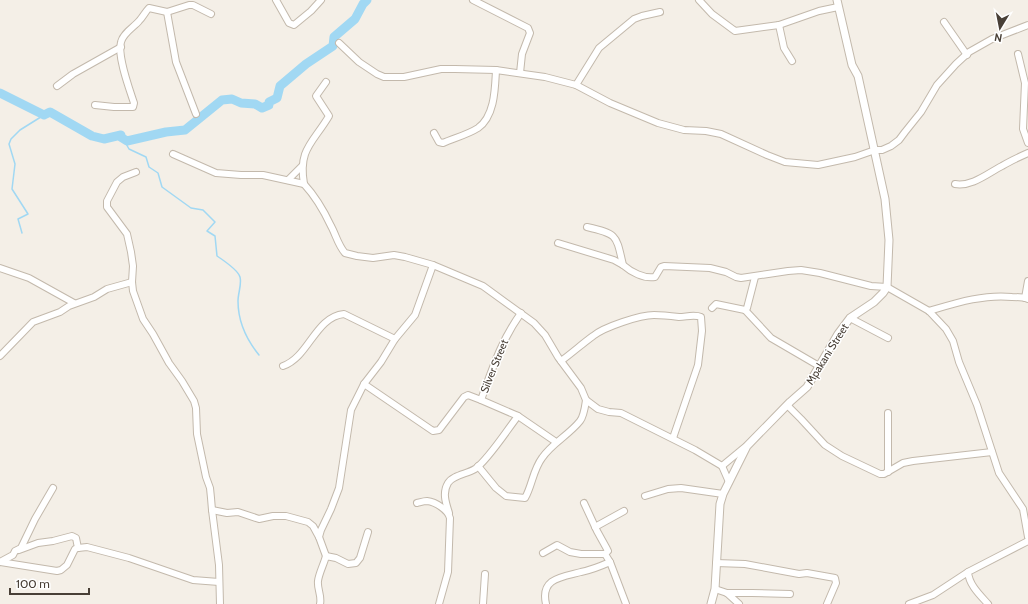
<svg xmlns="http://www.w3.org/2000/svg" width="1028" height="604" viewBox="0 0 1028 604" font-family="Cabin,sans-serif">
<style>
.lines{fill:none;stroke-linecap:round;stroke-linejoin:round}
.stream{stroke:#a1d8f3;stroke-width:1.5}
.river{stroke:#a1d8f3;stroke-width:9}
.minor-casing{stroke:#c3b9ac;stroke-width:8}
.tertiary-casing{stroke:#c3b9ac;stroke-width:9}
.minor{stroke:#fff;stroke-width:6}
.tertiary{stroke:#fff;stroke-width:7}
.labels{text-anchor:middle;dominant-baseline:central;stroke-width:3;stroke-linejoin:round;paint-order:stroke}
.street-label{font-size:11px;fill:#483f36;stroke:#fff}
</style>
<rect width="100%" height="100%" fill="#f4efe7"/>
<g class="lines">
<g class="stream">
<path d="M121 135 129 149 146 157 149 167 158 173 162 187 191 208 203 210 215 222 207 231 215 236 217 256C223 260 238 270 240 277 242 284 238 293 238 301 238 322 246 339 259 355"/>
<path d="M22 233 18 219 28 214 12 189 15 164 9 144 11 139 20 130 44 115"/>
</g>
<path class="river" d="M0 93 44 115 50 112 92 136 104 139 121 135 119 136 127 141 166 132 185 130 222 100 232 99 241 103 255 104 262 108 269 105V102L277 98 280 86 306 64 333 46 334 37 355 19 363 4 367 0"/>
<g class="minor-casing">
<g id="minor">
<path d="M276 0 289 23 294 25 311 11 321 0"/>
<path d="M473 0 528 28 530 33 522 54 520 73"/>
<path d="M699 0 712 14 735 31 779 25 819 11 838 7"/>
<path d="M167 12 176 62 196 114"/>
<path d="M944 22 967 55"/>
<path d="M779 25 784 48 792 61"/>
<path d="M339 43 359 62 377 74 384 77H404L441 69H455L496 70 545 77 576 85 610 103 658 123 684 130 706 131 721 134 767 155 785 162 818 165 855 157 875 150H882L891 146 899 140 905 132 921 112 937 85 956 64 969 52 992 39 1028 25"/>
<path d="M1018 54 1025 83 1023 129 1028 143"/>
<path d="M576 85 599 48 634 19 642 16 660 12"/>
<path d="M57 86 73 74 121 47"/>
<path d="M95 105 114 107H133L134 103C129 88 117 56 121 42 123 33 134 27 139 21 143 17 145 12 149 8L167 12 189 5H193L211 14"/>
<path d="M434 133 439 142 443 143C454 138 467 135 478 128 495 116 495 88 496 70"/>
<path d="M173 154 216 173 241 175H263L304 184C315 196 324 211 331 226 336 235 338 245 345 253L357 256 373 258 394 255 405 257 433 265 483 286 534 323 545 335 558 357 581 388 586 400 598 409 609 412 621 413 695 450 722 466 729 482"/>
<path d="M136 172 123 177 117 182 107 201V207L127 234 131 252 133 266 132 282 133 291 143 319 153 334 169 363 182 381 194 401 196 408 197 434 206 477 210 488 211 498 212 510 219 565 220 604"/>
<path d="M288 180 302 166"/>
<path d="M304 184C298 149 313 143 329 116L316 96 326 82"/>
<path d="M955 184C972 187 988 173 1002 166 1010 161 1019 157 1028 153"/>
<path d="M587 227C618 234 616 235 623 265 631 272 644 279 655 277L661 267 664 266 710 268 726 272 736 277 741 278 788 271 801 270 820 273 871 286 887 287 929 311 946 329 953 341 959 362 977 405 999 473 1023 509 1028 537"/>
<path d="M558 243 614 260 623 265"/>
<path d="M0 268 29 278 74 303"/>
<path d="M1025 298 1028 281"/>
<path d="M712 308 716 304 745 310 747 308 755 277"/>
<path d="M745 310 771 338 819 366"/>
<path d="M929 311C956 303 984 294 1012 297 1018 297 1023 297 1028 299"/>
<path d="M850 318 888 338"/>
<path d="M0 356 33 322 60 312 69 306 94 297 107 289 132 282"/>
<path d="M561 361C572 353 582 344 593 336 604 327 640 315 654 315 663 315 671 316 679 317 686 317 694 314 701 317L702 331 698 365 673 438"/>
<path d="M283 366C309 357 315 317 344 314L395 339"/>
<path d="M364 384 433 431 439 430 464 397 468 395 481 400 518 416 556 442"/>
<path d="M481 400C493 367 501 341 521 313"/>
<path d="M787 405 801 419 825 445 842 456 880 474H884L903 463 913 461 992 452"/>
<path d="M888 413V472"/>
<path d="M478 466 496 488 506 496 525 498C532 486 533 470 542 458 552 443 569 435 580 421 584 416 585 407 586 400"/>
<path d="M722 466 745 447"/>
<path d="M645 496 668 489 681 488 723 494"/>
<path d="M417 503C421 502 424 501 427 501 436 502 448 510 450 518L448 572 439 604"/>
<path d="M584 503 597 531 607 549 608 551 605 554"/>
<path d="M212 510 227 513 238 512 259 519 273 516H286L308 522 313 526 319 537"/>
<path d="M449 513C446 503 442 493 448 483 453 475 467 474 475 469 488 460 507 430 518 416"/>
<path d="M595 527 624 511"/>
<path d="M19 550 38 543 53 541 72 536 76 538 78 548"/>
<path d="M543 553 557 545 570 552 581 554H605L610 562 626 604"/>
<path d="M326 556 319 537 321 530 331 509 339 488 351 410 364 384 381 362 395 339 415 315 433 265"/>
<path d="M0 562 57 571 61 570 67 565 75 549 78 548 87 547 129 558 193 580 219 582"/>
<path d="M0 562 13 555 15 551 21 548 35 519 53 488"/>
<path d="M716 563 745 564 799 574 807 573 835 578 836 583 827 604"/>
<path d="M715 589 727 593 739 604"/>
<path d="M727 593H752L790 594"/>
<path d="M320 604C322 596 317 589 318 581 319 573 324 564 326 556L336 558 348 564 356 563 360 558 368 532"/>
<path d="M483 604 485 574"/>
<path d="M546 604C540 578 562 577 581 572 591 570 601 566 610 562"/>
<path d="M909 604 933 595 968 572"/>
<path d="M988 604C980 595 969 585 968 572L1028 541"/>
</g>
</g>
<g class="tertiary-casing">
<path id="tertiary" d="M711 604 715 589 720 504 723 494 747 446 790 402 807 387 838 334 850 318 874 302 883 293 887 287 889 240 885 199 858 76 852 65 837 0"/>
</g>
<use href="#minor" class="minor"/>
<use href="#tertiary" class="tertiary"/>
</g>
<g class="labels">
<g class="street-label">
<text transform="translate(827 354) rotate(-58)">Mpakani Street</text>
<text transform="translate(494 366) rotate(-68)">Silver Street</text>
</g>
</g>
<g transform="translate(1000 28) rotate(190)" stroke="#ffffff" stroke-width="3" paint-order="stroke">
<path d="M0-3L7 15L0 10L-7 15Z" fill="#483f36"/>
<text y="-6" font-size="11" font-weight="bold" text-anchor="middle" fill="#483f36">N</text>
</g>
<path d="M10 588v6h79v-6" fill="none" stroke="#483f36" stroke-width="2"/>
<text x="16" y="588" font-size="12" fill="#483f36" stroke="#ffffff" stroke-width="3" paint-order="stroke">100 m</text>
</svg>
